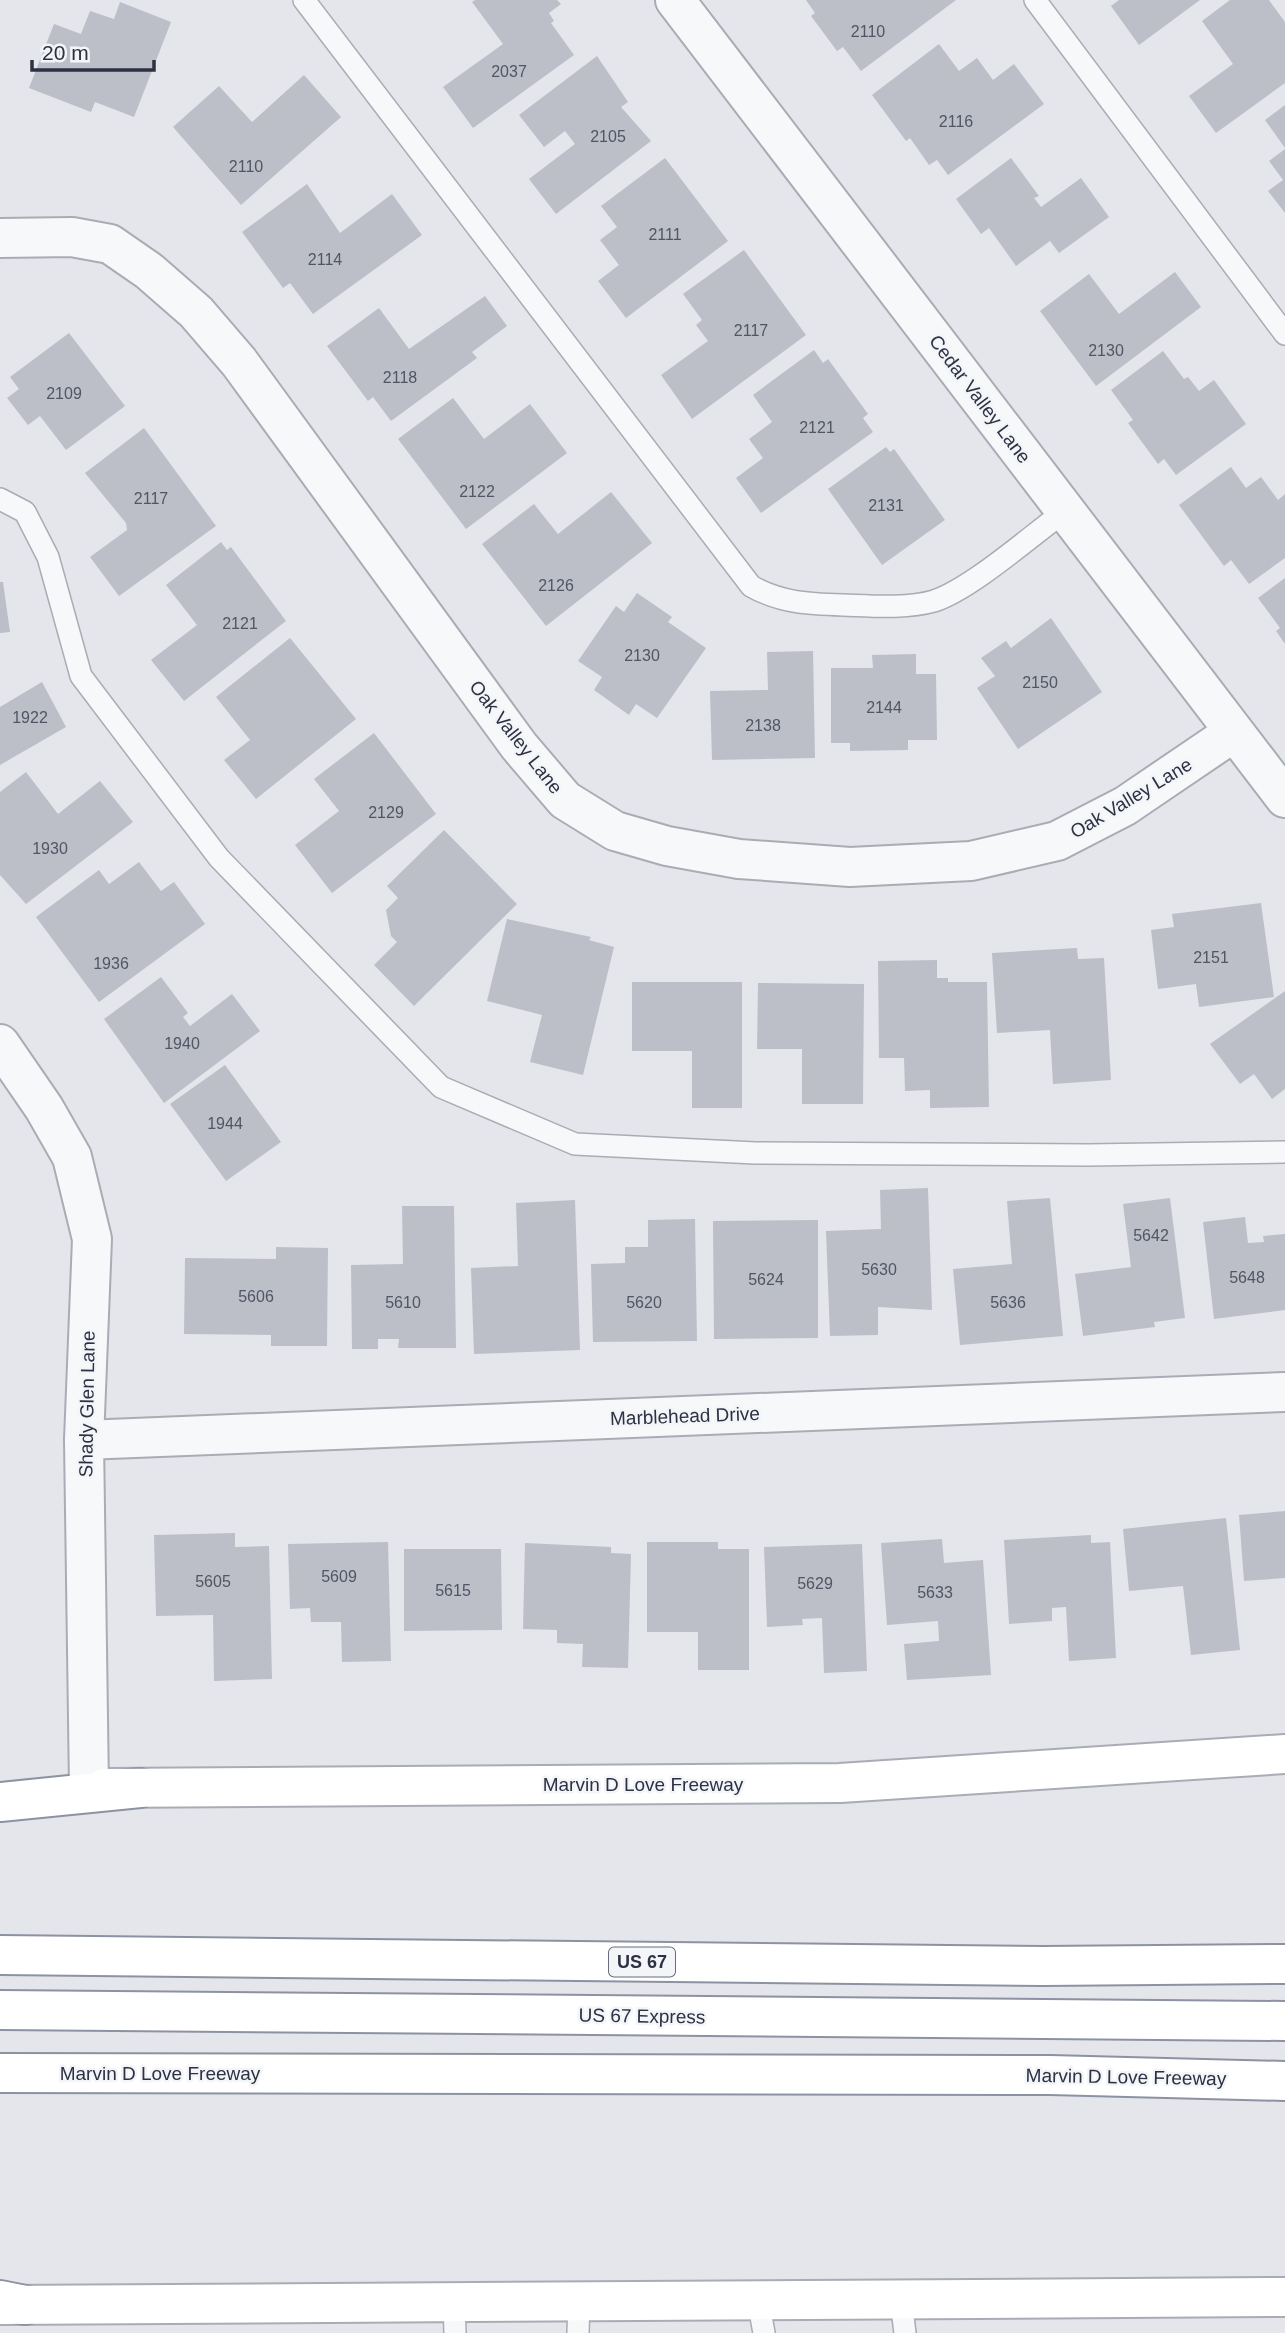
<svg xmlns="http://www.w3.org/2000/svg" width="1285" height="2333" viewBox="0 0 1285 2333" font-family="Helvetica,sans-serif">
<style>
.building{fill:#bcbfc8}
.lines{fill:none;stroke-linecap:round;stroke-linejoin:round}
.lane-casing{stroke:#a9acb5;stroke-width:24}
.street-casing{stroke:#a9acb5;stroke-width:42}
.secondary-casing{stroke:#a9acb5;stroke-width:42}
.highway-casing{stroke:#8c92a1;stroke-width:42}
.lane{stroke:#f7f8fa;stroke-width:21}
.street{stroke:#f7f8fa;stroke-width:38}
.secondary{stroke:#fff;stroke-width:38}
.highway{stroke:#fff;stroke-width:38}
.labels{text-anchor:middle;dominant-baseline:central;stroke-width:5;stroke-linejoin:round;paint-order:stroke}
.number-label{font-size:16px;fill:#515564}
.shield{fill:#f4f5f9;stroke:#696c7a;stroke-width:2}
.shield-label{font-size:18px;font-weight:bold;fill:#2d3243}
.street-label{font-size:19px;fill:#2d3243;stroke:#f4f5f9}
</style>
<rect width="100%" height="100%" fill="#e4e6eb"/>
<g class="building">
<path d="M475 0H557L561 4 549 13 554 21 551 23 574 55 473 128 443 87 503 44 472 2Z"/>
<path d="M806 0H956L861 71 843 47 837 51 811 16 815 13Z"/>
<path d="M1119 0H1200L1139 45 1111 6Z"/>
<path d="M1230 0H1269L1285 22V83L1216 133 1189 96 1233 64 1202 21Z"/>
<path d="M120 2 171 22 134 117 95 102 91 112 29 88 54 24 81 34 90 11 114 19Z"/>
<path d="M939 44 959 71 977 58 993 80 1014 64 1044 104 948 175 937 160 929 165 910 138 906 141 872 95Z"/>
<path d="M597 56 628 102 621 107 651 141 556 214 529 179 575 144 565 131 544 147 519 115Z"/>
<path d="M304 75 341 117 241 205 173 127 219 86 252 122Z"/>
<path d="M1285 105V148L1265 120Z"/>
<path d="M1285 149V213L1268 191 1283 180 1269 161Z"/>
<path d="M665 158 728 241 626 318 598 281 619 265 600 240 617 227 601 206Z"/>
<path d="M1011 158 1039 196 1034 198 1041 207 1081 178 1109 217 1059 253 1050 241 1016 266 989 228 981 234 956 199Z"/>
<path d="M307 184 340 233 392 194 422 235 313 314 290 283 283 288 242 232Z"/>
<path d="M744 250 806 335 692 419 661 375 708 341 696 325 702 320 683 294Z"/>
<path d="M1175 272 1201 307 1096 386 1040 311 1089 274 1119 314Z"/>
<path d="M485 296 507 326 472 352 477 358 391 421 373 397 368 401 327 346 379 308 409 349Z"/>
<path d="M69 333 125 406 66 450 40 416 28 425 7 398 19 389 10 377Z"/>
<path d="M814 350 823 363 828 359 868 414 863 418 873 432 761 513 736 478 763 458 749 439 772 422 753 395Z"/>
<path d="M1163 351 1184 379 1188 377 1199 391 1214 380 1246 424 1176 475 1164 459 1158 464 1128 423 1133 420 1111 390Z"/>
<path d="M453 398 484 439 530 404 567 453 466 529 398 439Z"/>
<path d="M144 428 216 526 119 596 90 557 127 530 126 523 85 473Z"/>
<path d="M886 447 890 452 894 449 945 520 882 565 828 489Z"/>
<path d="M1231 467 1246 488 1261 477 1278 500 1285 494V558L1249 584 1231 560 1224 566 1179 505Z"/>
<path d="M611 492 652 543 546 626 482 544 534 504 558 534Z"/>
<path d="M221 542 227 550 231 547 286 621 184 701 151 660 197 625 166 585Z"/>
<path d="M1285 578V644L1276 631 1280 628 1258 598Z"/>
<path d="M0 582H3L10 632 0 633Z"/>
<path d="M637 593 672 617 668 622 706 648 657 718 636 704 629 715 594 690 602 677 578 661 616 606 624 612Z"/>
<path d="M1051 618 1102 692 1018 749 977 688 995 676 981 658 1006 641 1011 648Z"/>
<path d="M290 638 356 719 256 799 224 760 250 740 216 697Z"/>
<path d="M813 651 815 758 712 760 710 691 768 690 767 652Z"/>
<path d="M916 654V674H936L937 740H908V750L850 751V743H831V668H873L872 655Z"/>
<path d="M42 682 66 727 0 765V707Z"/>
<path d="M374 733 436 814 332 893 295 845 339 811 314 779Z"/>
<path d="M26 772 58 814 100 781 133 822 26 904 0 875V792Z"/>
<path d="M444 830 517 904 414 1006 374 965 397 942 391 936 386 910 398 898 387 886Z"/>
<path d="M139 862 161 891 174 882 205 924 99 1002 36 917 99 870 109 884Z"/>
<path d="M1261 903 1274 997 1199 1007 1196 984 1158 989 1151 930 1174 927 1172 914Z"/>
<path d="M507 919 591 937 589 940 614 947 583 1075 530 1062 542 1015 487 1001Z"/>
<path d="M1077 948 1078 959 1104 958 1111 1080 1053 1084 1050 1030 997 1033 992 953Z"/>
<path d="M937 960V978H948V982H987L989 1107 930 1108V1090L905 1091 904 1058H879L878 961Z"/>
<path d="M161 977 188 1013 183 1017 190 1026 232 994 260 1031 164 1103 104 1019Z"/>
<path d="M632 982H742V1108H692V1051H632Z"/>
<path d="M758 983 864 984 863 1104H802V1049H757Z"/>
<path d="M1285 991V1089L1272 1099 1254 1074 1240 1084 1210 1044Z"/>
<path d="M225 1065 281 1142 226 1181 170 1104Z"/>
<path d="M928 1188 932 1310 878 1307V1335L830 1336 826 1231 881 1229 880 1190Z"/>
<path d="M1050 1198 1063 1336 960 1345 953 1269 1012 1264 1007 1201Z"/>
<path d="M1170 1198 1185 1318 1154 1322 1155 1327 1083 1336 1075 1274 1131 1267 1123 1204Z"/>
<path d="M575 1200 580 1350 474 1354 471 1268 518 1266 516 1203Z"/>
<path d="M402 1206H454L456 1348H398L399 1339H378V1349H352L351 1265 403 1264Z"/>
<path d="M1245 1217 1248 1243 1264 1242 1263 1236 1285 1234V1310L1214 1319 1203 1222Z"/>
<path d="M695 1219 697 1341 593 1342 591 1264 625 1263V1247H648V1220Z"/>
<path d="M818 1220V1338L714 1339 713 1221Z"/>
<path d="M276 1247 328 1248 327 1346H271V1335L184 1334 185 1258 276 1259Z"/>
<path d="M1285 1511V1578L1244 1581 1239 1515Z"/>
<path d="M1226 1518 1240 1650 1191 1655 1183 1586 1129 1591 1123 1529Z"/>
<path d="M235 1533V1547L269 1546 272 1679 214 1681 213 1615 156 1616 154 1535Z"/>
<path d="M1091 1535V1543L1110 1542 1116 1658 1069 1661 1066 1607 1052 1608V1621L1009 1624 1004 1540Z"/>
<path d="M942 1539 944 1563 983 1560 991 1675 907 1680 904 1644 939 1641 938 1621 887 1625 881 1543Z"/>
<path d="M388 1542 391 1661 342 1662 341 1622H311L310 1608 290 1609 288 1544Z"/>
<path d="M647 1542H718V1549H749V1670H698V1632H647Z"/>
<path d="M525 1543 611 1547V1553L631 1554 628 1668 582 1667 583 1644 557 1643V1630L523 1629Z"/>
<path d="M862 1544 867 1671 824 1673 822 1618 802 1619 803 1625 767 1627 764 1547Z"/>
<path d="M404 1549H501L502 1630 404 1631Z"/>
</g>
<g class="lines">
<g class="lane-casing">
<g id="lane">
<path d="M304 0 751 586C781 603 809 604 843 605 872 606 906 609 934 601 971 589 1032 535 1065 511"/>
<path d="M1035 0 1285 334"/>
<path d="M0 499 25 512 48 557 81 676 219 858 441 1087 575 1144 755 1153 1088 1155 1285 1152"/>
<path d="M758 2300 764 2333"/>
<path d="M901 2301 905 2333"/>
<path d="M454 2302 455 2333"/>
<path d="M578 2333 579 2301"/>
</g>
</g>
<g class="street-casing">
<g id="street">
<path d="M675 0 1285 798"/>
<path d="M0 238 72 237 110 244 149 271 196 312 239 362 519 746 565 800 615 831 667 846 739 859 850 867 971 861 1057 841 1125 806 1234 732"/>
<path d="M0 1044 44 1108 72 1157 92 1239 84 1440 89 1788"/>
<path d="M84 1440 1285 1392"/>
</g>
</g>
<g class="secondary-casing">
<g id="secondary">
<path d="M105 1788 840 1783 1285 1754"/>
<path d="M0 2305 1285 2297"/>
</g>
</g>
<g class="highway-casing">
<g id="highway">
<path d="M0 1802 140 1788"/>
<path d="M0 1955 1043 1966 1285 1964"/>
<path d="M0 2010 1285 2021"/>
<path d="M0 2073 1050 2075 1285 2081"/>
<path d="M0 2300 25 2305"/>
</g>
</g>
<use href="#lane" class="lane"/>
<use href="#street" class="street"/>
<use href="#secondary" class="secondary"/>
<use href="#highway" class="highway"/>
</g>
<g class="labels">
<g class="number-label">
<text x="868" y="31">2110</text>
<text x="509" y="71">2037</text>
<text x="956" y="121">2116</text>
<text x="608" y="136">2105</text>
<text x="246" y="166">2110</text>
<text x="665" y="234">2111</text>
<text x="325" y="259">2114</text>
<text x="751" y="330">2117</text>
<text x="1106" y="350">2130</text>
<text x="400" y="377">2118</text>
<text x="64" y="393">2109</text>
<text x="817" y="427">2121</text>
<text x="477" y="491">2122</text>
<text x="151" y="498">2117</text>
<text x="886" y="505">2131</text>
<text x="556" y="585">2126</text>
<text x="240" y="623">2121</text>
<text x="642" y="655">2130</text>
<text x="1040" y="682">2150</text>
<text x="884" y="707">2144</text>
<text x="30" y="717">1922</text>
<text x="763" y="725">2138</text>
<text x="386" y="812">2129</text>
<text x="50" y="848">1930</text>
<text x="1211" y="957">2151</text>
<text x="111" y="963">1936</text>
<text x="182" y="1043">1940</text>
<text x="225" y="1123">1944</text>
<text x="1151" y="1235">5642</text>
<text x="879" y="1269">5630</text>
<text x="1247" y="1277">5648</text>
<text x="766" y="1279">5624</text>
<text x="256" y="1296">5606</text>
<text x="403" y="1302">5610</text>
<text x="644" y="1302">5620</text>
<text x="1008" y="1302">5636</text>
<text x="339" y="1576">5609</text>
<text x="213" y="1581">5605</text>
<text x="815" y="1583">5629</text>
<text x="453" y="1590">5615</text>
<text x="935" y="1592">5633</text>
</g>
<rect class="shield" x="609" y="1947.5" width="66" height="29" rx="5"/>
<g class="shield-label">
<text x="642" y="1962">US 67</text>
</g>
<g class="street-label">
<text transform="translate(980 399) rotate(53)">Cedar Valley Lane</text>
<text transform="translate(516 737) rotate(52)">Oak Valley Lane</text>
<text transform="translate(1131 798) rotate(-31)">Oak Valley Lane</text>
<text transform="translate(87 1404) rotate(-89)">Shady Glen Lane</text>
<text transform="translate(685 1416) rotate(-2)">Marblehead Drive</text>
<text x="643" y="1784">Marvin D Love Freeway</text>
<text transform="translate(642 2016) rotate(1)">US 67 Express</text>
<text x="160" y="2073">Marvin D Love Freeway</text>
<text transform="translate(1126 2077) rotate(1)">Marvin D Love Freeway</text>
</g>
</g>
<path d="M32 60v10h122v-10" fill="none" stroke="#2d3243" stroke-width="3.5"/>
<text x="42" y="60" font-size="21" fill="#2d3243" stroke="#f4f5f9" stroke-width="5" paint-order="stroke">20 m</text>
</svg>
